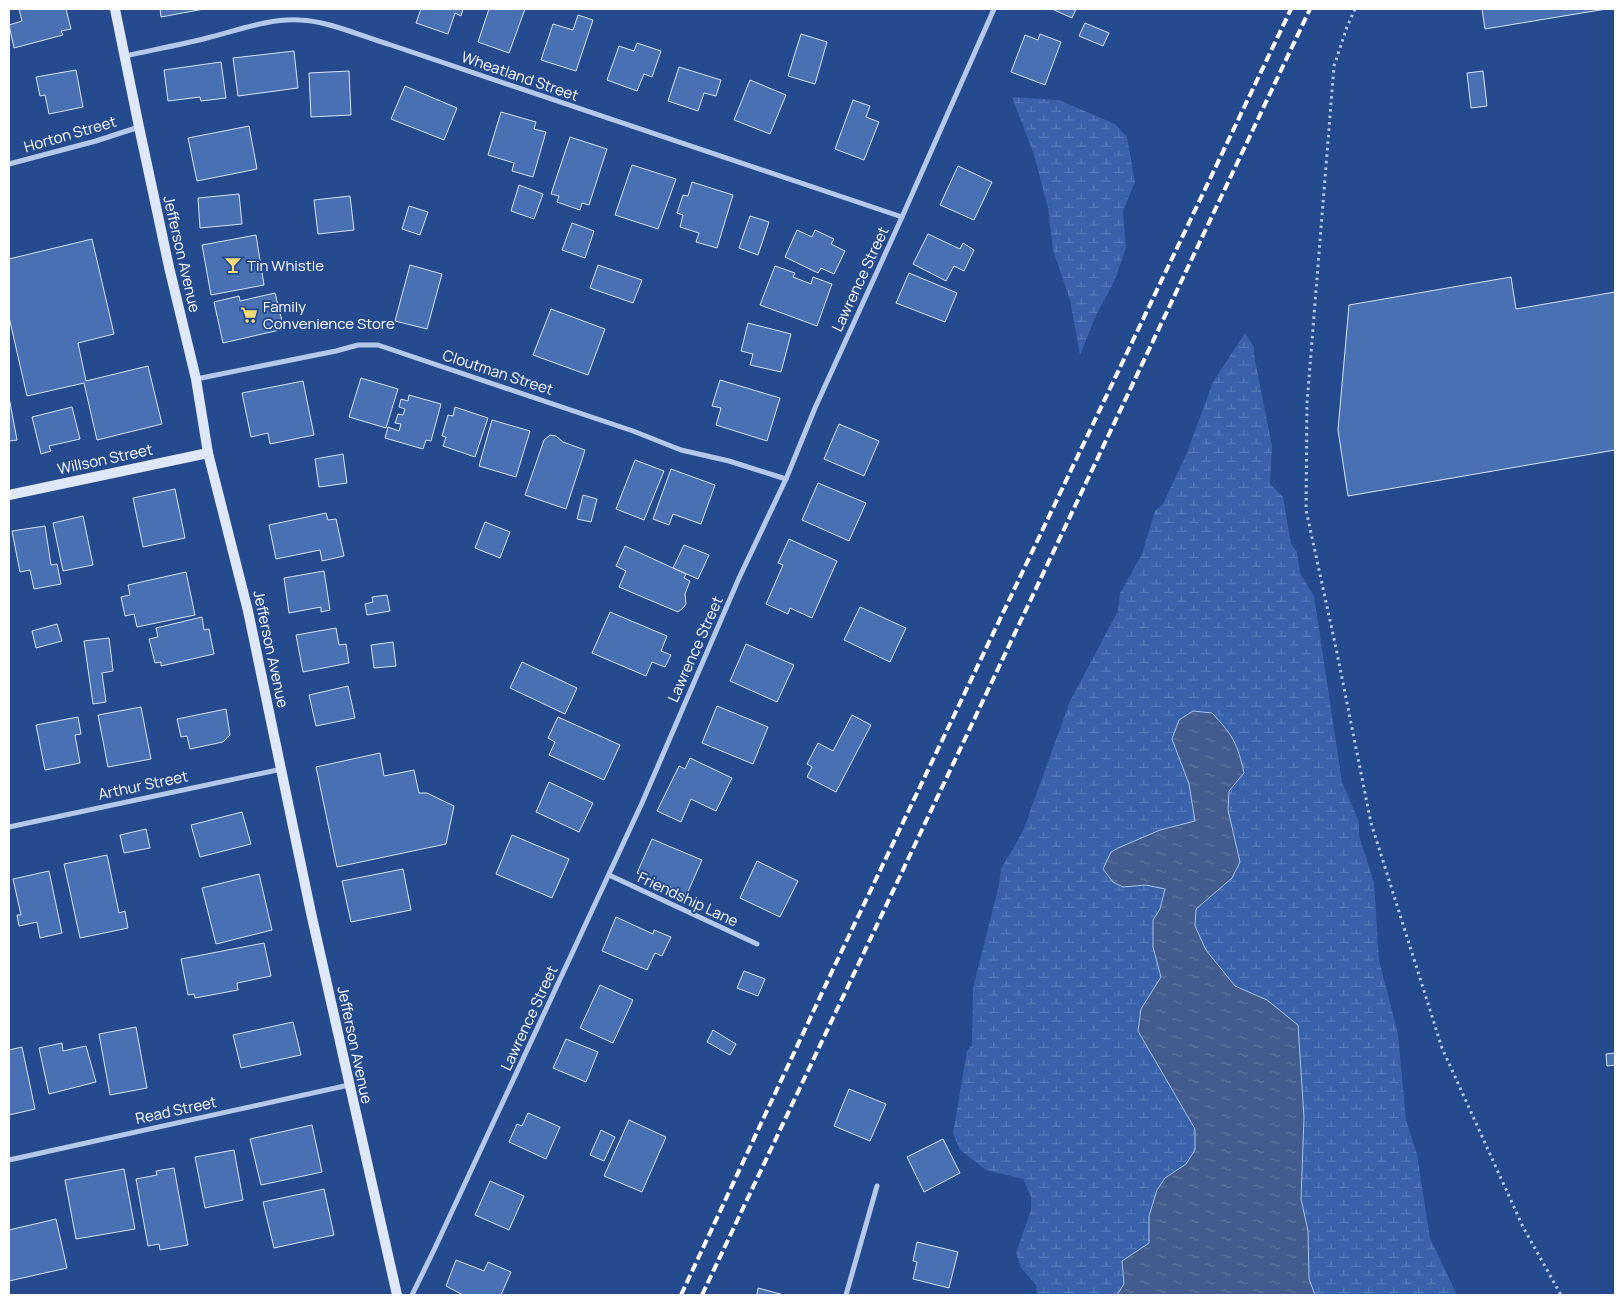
<svg xmlns="http://www.w3.org/2000/svg" width="1624" height="1304" viewBox="0 0 1624 1304" font-family="Manrope,sans-serif">
<style>
.wetland{fill:url(#wetland-marsh)}
.water{fill:url(#water-ripples);stroke:#a8c2ec}
.building{fill:#4970b2;stroke:#d9e4f8}
.lines{fill:none;stroke-linecap:round;stroke-linejoin:round}
.path{stroke:#b4c8eb;stroke-width:3;stroke-dasharray:2.5 4;stroke-linecap:butt}
.street{stroke:#b4c8eb;stroke-width:5}
.secondary{stroke:#dfe8f9;stroke-width:10}
.rail{stroke:#fff;stroke-width:4;stroke-dasharray:9 4;stroke-linecap:butt}
.labels{text-anchor:middle;dominant-baseline:central;stroke-width:4;stroke-linejoin:round;paint-order:stroke}
.street-label{font-size:15px;fill:#fff;stroke:#254a8d}
.poi-label{font-size:15px;fill:#fff;stroke:#254a8d;text-anchor:start}
</style>
<defs>
<pattern id="wetland-marsh" width="20" height="14" patternUnits="userSpaceOnUse" patternTransform="scale(1.25)"><rect width="20" height="14" fill="#3962aa"/><path d="M1 5h8M5 5V1M11 12h8M15 12V8" fill="none" stroke="#577ab7"/></pattern>
<pattern id="water-ripples" width="26" height="14" patternUnits="userSpaceOnUse" patternTransform="scale(1.25)"><rect width="26" height="14" fill="#425c8d"/><path d="M2 4q2-2 4 0t4 0M15 11q2-2 4 0t4 0" fill="none" stroke="#5e749e"/></pattern>
</defs>
<rect width="100%" height="100%" fill="#254a8d"/>
<g class="wetland">
<polygon points="1012,97 1059,100 1115,124 1127,137 1135,182 1123,211 1126,248 1114,282 1097,313 1080,355 1070,300 1053,250 1048,208 1034,155"/>
<polygon points="1245,333 1254,347 1254,355 1272,446 1270,484 1283,497 1291,544 1297,552 1300,573 1314,596 1342,782 1359,822 1359,835 1374,883 1379,960 1398,1034 1406,1120 1417,1154 1430,1238 1457,1295 1315,1295 1309,1280 1308,1231 1301,1199 1304,1117 1267,1000 1235,986 1206,950 1195,926 1195,909 1232,878 1239,862 1228,810 1229,791 1172,739 1189,784 1195,822 1160,830 1123,887 1146,885 1165,889 1160,909 1153,920 1153,947 1161,977 1141,1009 1138,1031 1195,1129 1195,1150 1186,1164 1165,1178 1149,1216 1149,1243 1122,1261 1124,1284 1117,1295 1037,1295 1036,1285 1021,1268 1016,1253 1031,1210 1031,1197 1023,1179 986,1170 960,1150 953,1133 967,1051 972,1045 973,988 999,885 1001,869 1023,831 1070,701 1118,611 1120,593 1142,554 1155,511 1163,504 1186,455 1213,382"/>
</g>
<path class="water" d="M1193,711l19,2c20,21 26,31 32,60l-15,18 -1,19 12,52 -8,16 -36,31 -1,17 11,24 29,36 32,14 31,25 6,92 -3,82 7,32 1,48 6,16h-198l7,-11 -2,-23 27,-18v-27l8,-26 8,-12 21,-14 9,-14v-21l-57,-98 3,-22 20,-32 -8,-30v-27l7,-11 5,-20 -19,-4 -23,2 -10,-5 -10,-13 8,-17 7,-4 42,-18 35,-9 -6,-37 -17,-45 7,-19z"/>
<g class="building">
<polygon points="19,9 66,9 71,29 61,31 63,35 14,48 9,25 22,21"/>
<polygon points="160,9 204,9 161,17"/>
<polygon points="421,9 463,9 461,16 455,13 448,34 416,23"/>
<polygon points="489,9 525,9 509,53 478,42"/>
<polygon points="1052,9 1076,9 1072,18"/>
<polygon points="1482,9 1606,9 1485,29"/>
<polygon points="578,15 593,20 576,71 541,60 553,24 573,30"/>
<polygon points="1085,23 1109,33 1103,46 1079,36"/>
<polygon points="801,34 827,42 815,84 788,76"/>
<polygon points="1040,34 1061,42 1045,85 1011,72 1025,35 1038,40"/>
<polygon points="637,43 661,51 652,77 644,74 637,91 607,80 619,46 634,51"/>
<polygon points="294,51 298,88 238,96 233,58"/>
<polygon points="221,62 226,98 201,101 200,97 168,101 164,70"/>
<polygon points="679,67 721,80 716,96 704,93 698,111 668,101"/>
<polygon points="76,70 83,107 49,114 45,95 40,96 36,77"/>
<polygon points="349,71 351,115 311,117 309,73"/>
<polygon points="1483,71 1487,106 1471,108 1467,73"/>
<polygon points="750,80 786,95 770,134 734,120"/>
<polygon points="405,86 457,108 444,140 391,119"/>
<polygon points="853,100 870,106 866,117 879,122 864,160 835,149"/>
<polygon points="501,112 536,122 534,129 546,132 533,177 512,171 514,163 488,155"/>
<polygon points="249,126 257,169 197,181 188,138"/>
<polygon points="570,137 607,149 589,205 582,203 580,210 557,202 559,196 551,194"/>
<polygon points="632,165 676,179 658,229 615,215"/>
<polygon points="958,166 992,182 974,220 940,205"/>
<polygon points="692,182 733,195 717,248 696,242 699,233 680,227 683,215 677,213 683,195 688,196"/>
<polygon points="519,185 543,194 534,219 511,211"/>
<polygon points="239,194 242,224 200,228 198,198"/>
<polygon points="350,196 354,230 318,234 314,200"/>
<polygon points="409,206 428,212 420,235 402,229"/>
<polygon points="750,216 769,222 758,255 739,248"/>
<polygon points="572,223 594,231 585,258 562,250"/>
<polygon points="797,230 812,237 815,230 834,239 831,244 845,251 834,274 821,268 818,273 785,257"/>
<polygon points="928,234 960,249 963,243 974,250 964,271 954,266 946,281 913,264"/>
<polygon points="256,235 264,285 211,295 202,245"/>
<polygon points="92,239 114,334 78,343 86,381 148,366 162,424 97,440 84,383 27,396 9,317 9,259"/>
<polygon points="410,265 442,274 427,329 395,321"/>
<polygon points="598,265 642,280 633,303 590,288"/>
<polygon points="775,266 795,273 793,277 811,284 813,277 832,284 817,326 760,305"/>
<polygon points="909,273 957,293 945,322 896,303"/>
<polygon points="1511,277 1516,309 1615,292 1615,450 1348,496 1338,430 1349,305"/>
<polygon points="275,293 284,329 223,343 214,302 239,296 240,301"/>
<polygon points="551,309 605,329 588,375 533,355"/>
<polygon points="748,323 791,334 781,372 750,365 753,354 741,351"/>
<polygon points="361,378 398,389 386,428 349,417"/>
<polygon points="720,380 780,398 767,441 716,425 721,408 712,406"/>
<polygon points="303,381 314,435 270,444 268,433 251,437 242,393"/>
<polygon points="409,395 441,404 431,441 426,440 423,449 385,438 388,427 399,431 401,424 395,423 398,414 403,415 405,409 399,407 401,399 408,401"/>
<polygon points="9,397 17,440 9,441"/>
<polygon points="72,407 80,439 49,446 51,451 41,454 32,417"/>
<polygon points="455,407 488,418 475,457 443,446 446,437 442,436 448,415 453,416"/>
<polygon points="492,420 530,431 516,477 479,466"/>
<polygon points="839,424 879,441 864,476 824,459"/>
<polygon points="550,435 556,436 563,442 585,450 566,509 525,495 544,440"/>
<polygon points="343,454 347,483 319,487 315,459"/>
<polygon points="635,460 664,471 644,520 616,509"/>
<polygon points="671,469 715,485 701,524 673,514 669,525 653,519"/>
<polygon points="818,483 866,503 849,541 802,520"/>
<polygon points="175,489 185,538 143,547 133,498"/>
<polygon points="583,495 597,499 591,522 577,519"/>
<polygon points="326,513 328,520 336,519 344,556 322,561 320,550 276,559 269,525"/>
<polygon points="83,516 93,565 63,571 53,523"/>
<polygon points="485,522 510,532 500,558 475,548"/>
<polygon points="45,526 51,565 57,564 61,584 34,589 30,570 20,572 12,531"/>
<polygon points="789,539 837,561 812,618 790,608 788,614 766,604 783,565 778,563"/>
<polygon points="684,545 709,555 698,579 673,568"/>
<polygon points="625,546 686,574 684,578 690,581 685,594 686,604 683,608 678,612 619,587 626,571 616,566"/>
<polygon points="324,571 330,610 321,612 321,607 289,613 284,578"/>
<polygon points="186,572 195,615 137,627 134,614 125,616 121,597 130,595 128,585"/>
<polygon points="387,595 390,611 367,615 365,604 373,602 372,597"/>
<polygon points="860,607 906,628 890,662 844,640"/>
<polygon points="610,612 667,636 661,651 671,655 665,667 652,662 646,676 592,653"/>
<polygon points="202,617 204,630 209,629 214,654 161,666 161,662 155,663 149,639 158,637 156,628"/>
<polygon points="57,624 62,641 36,648 32,631"/>
<polygon points="336,628 339,645 346,644 349,663 303,672 296,635"/>
<polygon points="109,638 113,671 102,673 106,702 93,704 84,641"/>
<polygon points="393,642 396,666 374,668 371,645"/>
<polygon points="746,644 794,665 777,702 730,681"/>
<polygon points="522,662 577,688 565,714 510,688"/>
<polygon points="348,686 355,718 316,726 309,695"/>
<polygon points="717,706 768,727 753,764 702,743"/>
<polygon points="141,707 151,759 108,767 98,715"/>
<polygon points="226,709 230,735 223,742 190,749 187,736 181,737 177,719"/>
<polygon points="852,715 871,725 836,792 807,777 812,767 807,764 818,743 833,751"/>
<polygon points="78,717 81,734 75,735 80,763 45,770 36,725"/>
<polygon points="558,717 620,745 604,780 549,755 555,742 548,738"/>
<polygon points="380,753 384,776 414,770 419,793 427,793 454,806 446,844 337,867 316,767"/>
<polygon points="690,758 732,778 716,811 691,799 681,822 657,811 679,766 685,769"/>
<polygon points="549,782 593,803 579,832 536,812"/>
<polygon points="242,812 251,844 200,857 191,825"/>
<polygon points="146,829 150,848 124,853 120,835"/>
<polygon points="512,835 569,859 552,898 496,874"/>
<polygon points="652,839 702,860 687,894 637,873"/>
<polygon points="107,855 119,913 125,911 128,928 80,938 64,864"/>
<polygon points="757,861 798,881 780,917 740,898"/>
<polygon points="403,869 411,910 351,922 342,881"/>
<polygon points="49,871 62,933 40,938 37,922 19,926 17,915 21,915 13,879"/>
<polygon points="259,874 272,930 216,944 202,888"/>
<polygon points="616,917 653,934 654,930 671,937 662,956 655,953 647,970 602,951"/>
<polygon points="264,943 271,976 237,983 238,990 195,998 194,994 188,995 181,959"/>
<polygon points="744,971 765,979 758,996 737,988"/>
<polygon points="600,985 633,1000 613,1043 580,1028"/>
<polygon points="293,1022 301,1055 241,1068 233,1035"/>
<polygon points="136,1027 147,1088 110,1095 99,1034"/>
<polygon points="713,1030 736,1044 730,1055 707,1042"/>
<polygon points="566,1039 598,1052 586,1082 553,1068"/>
<polygon points="62,1043 63,1051 86,1046 96,1082 49,1094 39,1048"/>
<polygon points="22,1047 35,1109 9,1115 9,1050"/>
<polygon points="1615,1053 1615,1065 1607,1066 1606,1054"/>
<polygon points="849,1089 886,1104 870,1141 834,1126"/>
<polygon points="528,1113 560,1127 546,1159 509,1142 517,1124 522,1126"/>
<polygon points="629,1120 666,1137 642,1192 604,1176"/>
<polygon points="312,1125 322,1172 261,1185 250,1139"/>
<polygon points="601,1130 615,1137 604,1161 590,1155"/>
<polygon points="943,1139 960,1173 924,1192 907,1157"/>
<polygon points="234,1150 243,1200 205,1208 195,1157"/>
<polygon points="174,1168 188,1245 160,1250 159,1244 148,1246 136,1179 157,1175 156,1171"/>
<polygon points="124,1169 135,1229 76,1239 65,1180"/>
<polygon points="490,1181 524,1196 509,1230 475,1215"/>
<polygon points="324,1189 334,1235 274,1248 263,1202"/>
<polygon points="56,1219 67,1268 9,1281 9,1230"/>
<polygon points="917,1242 958,1252 949,1288 913,1279 917,1262 913,1261"/>
<polygon points="456,1260 484,1271 488,1262 511,1272 501,1295 463,1295 446,1286"/>
<polygon points="758,1288 784,1295 757,1295"/>
</g>
<g class="lines">
<polyline class="path" points="1355,9 1347,27 1334,66 1307,403 1306,510 1336,648 1371,823 1442,1048 1523,1227 1561,1295"/>
<g class="street">
<path d="M125,56c27,-6 55,-11 82,-18 29,-7 62,-20 93,-18 28,1 61,16 88,24l514,173"/>
<polyline points="9,164 96,141 139,127"/>
<polyline points="196,379 336,351 358,345 378,345 633,431 681,450 729,461 786,479"/>
<polyline points="9,827 282,769"/>
<polyline points="609,875 757,944"/>
<polyline points="9,1160 349,1085"/>
<polyline points="412,1295 434,1250 642,803 739,578 786,479 815,408 902,217 994,9"/>
<polyline points="846,1295 877,1186"/>
</g>
<g class="secondary">
<polyline points="115,9 139,127 169,267 196,379 208,453 248,611 311,913 397,1295"/>
<polyline points="9,495 208,453"/>
</g>
<g class="rail">
<polyline points="681,1295 835,965 1291,9"/>
<polyline points="702,1295 1310,9"/>
</g>
</g>
<defs>
<g id="bar-bare" transform="scale(1.35)"><path d="M-6-5H6L.8 .8V4.5H3.5V6h-7V4.5H-.8V.8Z" fill="#f5db78" stroke="#254a8d" stroke-width="2.5" paint-order="stroke"/></g>
<g id="supermarket-bare" transform="scale(1.35)"><path d="M-6-5.5h2.5l.6 2H6L4.5 2H-2.5L-4.4-4H-6ZM-1.5 3.2a1.3 1.3 0 1 0 .1 0ZM3 3.2a1.3 1.3 0 1 0 .1 0Z" fill="#f5db78" stroke="#254a8d" stroke-width="2.5" paint-order="stroke"/></g>
</defs>
<g fill-rule="evenodd">
<use href="#bar-bare" x="233" y="265"/>
<use href="#supermarket-bare" x="249" y="315"/>
</g>
<g class="labels">
<g class="street-label">
<text transform="translate(520 76) rotate(19)">Wheatland Street</text>
<text transform="translate(70 134) rotate(-16)">Horton Street</text>
<text transform="translate(182 254) rotate(77)">Jefferson Avenue</text>
<text transform="translate(860 279) rotate(-65)">Lawrence Street</text>
<text transform="translate(498 372) rotate(18)">Cloutman Street</text>
<text transform="translate(105 459) rotate(-12)">Willson Street</text>
<text transform="translate(271 649) rotate(78)">Jefferson Avenue</text>
<text transform="translate(695 649) rotate(-66)">Lawrence Street</text>
<text transform="translate(143 785) rotate(-12)">Arthur Street</text>
<text transform="translate(688 899) rotate(25)">Friendship Lane</text>
<text transform="translate(529 1018) rotate(-65)">Lawrence Street</text>
<text transform="translate(355 1045) rotate(78)">Jefferson Avenue</text>
<text transform="translate(176 1110) rotate(-12)">Read Street</text>
</g>
<g class="poi-label">
<text x="247" y="265">Tin Whistle</text>
<text x="263" y="306">Family<tspan x="263" dy="17">Convenience Store</tspan></text>
</g>
</g>
<rect width="1624" height="1304" fill="none" stroke="#ffffff" stroke-width="20"/>
</svg>
